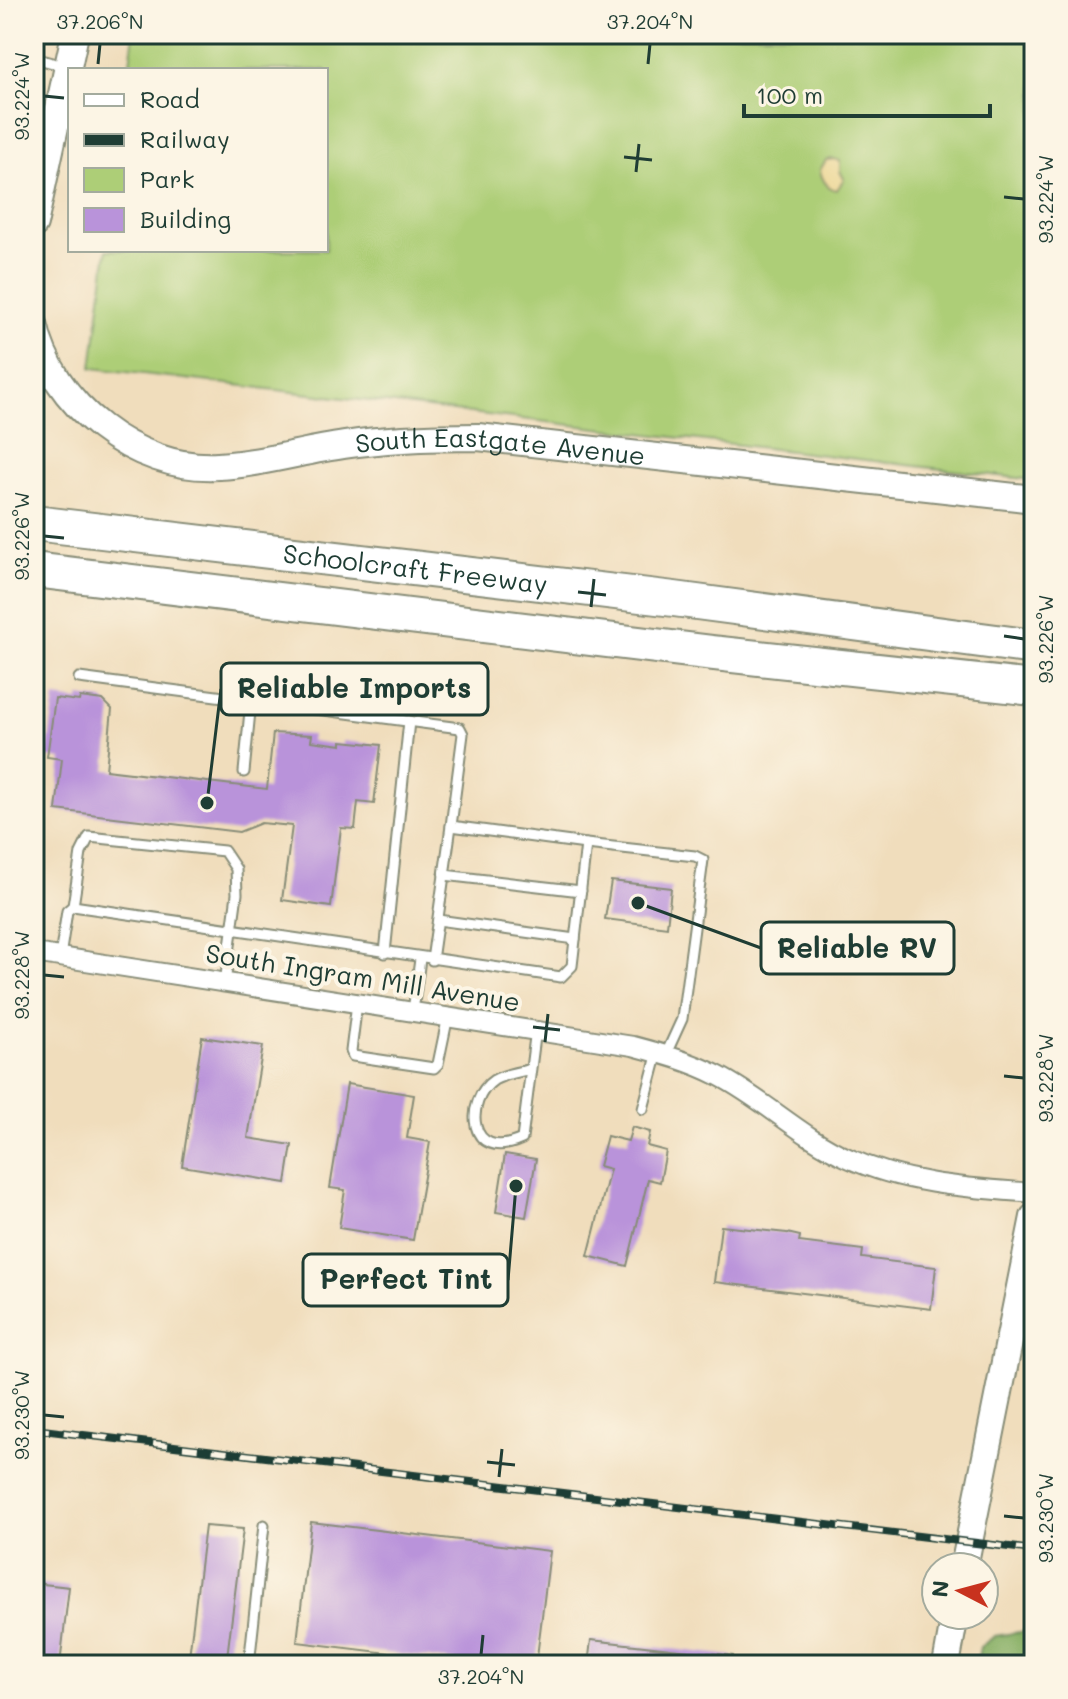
<svg xmlns="http://www.w3.org/2000/svg" width="1068" height="1699" viewBox="0 0 1068 1699" font-family="Mali,sans-serif">
<style>
.green{fill:#adce77;stroke:#668656;stroke-width:2}
.forest{fill:#8ab168;stroke:#54774e;stroke-width:2}
.sand{fill:#eeda9e;stroke:#868c69;stroke-width:2}
.building{fill:#b993da}
.lines{fill:none;stroke-linecap:round;stroke-linejoin:round}
.lane-casing{stroke:#888d78;stroke-width:13}
.street-casing{stroke:#888d78;stroke-width:22}
.secondary-casing{stroke:#888d78;stroke-width:30}
.highway-casing{stroke:#888d78;stroke-width:38}
.lane{stroke:#fff;stroke-width:9}
.street{stroke:#fff;stroke-width:18}
.secondary{stroke:#fff;stroke-width:26}
.highway{stroke:#fff;stroke-width:34}
.rail-casing{stroke:#1f3d34;stroke-width:8}
.rail{stroke:#fcf5e5;stroke-width:5;stroke-dasharray:15;stroke-linecap:butt}
.ticks{fill:none;stroke:#1f3d34;stroke-width:3}
.labels{text-anchor:middle;dominant-baseline:central;stroke-width:8;stroke-linejoin:round;paint-order:stroke}
.street-label{font-size:26px;fill:#1f3d34;stroke:#fcf5e5}
.leader{fill:none;stroke:#1f3d34;stroke-width:3}
.callout-dot{fill:#1f3d34;stroke:#fcf5e5;stroke-width:3}
.callout{fill:#fcf5e5;stroke:#1f3d34;stroke-width:3}
.callout-label{font-size:28px;text-anchor:middle;font-weight:bold;fill:#1f3d34}
.neatline{fill:none;stroke:#1f3d34;stroke-width:3}
.ticks-label{font-size:20px;text-anchor:middle;fill:#1f3d34}
</style>
<rect width="100%" height="100%" fill="#fcf5e5"/>
<filter id="ink" filterUnits="userSpaceOnUse"><feTurbulence type="fractalNoise" baseFrequency=".0125" numOctaves="2"/><feDisplacementMap in="SourceGraphic" scale="16" xChannelSelector="R" yChannelSelector="G"/><feConvolveMatrix kernelMatrix="1 2 1 2 8 2 1 2 1" color-interpolation-filters="sRGB"/></filter>
<filter id="wash" filterUnits="userSpaceOnUse"><feTurbulence type="fractalNoise" baseFrequency=".006" numOctaves="4" result="noise"/><feDisplacementMap in="SourceGraphic" scale="32" xChannelSelector="R" yChannelSelector="G"/><feGaussianBlur stdDeviation="1.8" result="paint"/><feColorMatrix in="noise" values="0 0 0 0 0 0 0 0 0 0 0 0 0 0 0 0 0 1.4 0 .05"/><feComposite in="paint" operator="in"/></filter>
<g filter="url(#wash)">
<rect width="100%" height="100%" fill="#f0ddbc"/>
<polygon class="green" points="134,34 1034,34 1034,480 92,368 107,250 326,250 326,70 129,70"/>
<polygon class="forest" points="1034,1630 1034,1665 977,1665 980,1647 995,1636"/>
<path class="sand" d="M834,159l6,2v10l4,8 -7,11c-11,-2 -15,-10 -17,-20l6,-10z"/>
<g id="blocks">
<g class="building">
<polygon points="80,697 103,700 112,709 106,770 267,789 273,733 312,735 311,741 342,745 342,741 381,745 374,804 358,802 355,829 341,828 331,907 282,900 292,826 261,823 239,832 56,810 62,759 47,757 55,698 79,701"/>
<polygon points="611,881 671,888 667,927 605,919"/>
<polygon points="202,1037 263,1046 248,1138 292,1145 286,1183 182,1166"/>
<polygon points="347,1084 414,1095 407,1138 430,1142 413,1240 339,1228 345,1190 330,1188"/>
<polygon points="632,1127 650,1132 647,1146 666,1151 660,1182 648,1179 627,1266 588,1256 610,1169 599,1166 607,1136 628,1141"/>
<polygon points="505,1154 536,1159 526,1217 496,1212"/>
<polygon points="721,1226 787,1233 800,1236 799,1242 863,1250 862,1258 936,1267 931,1309 714,1282"/>
<polygon points="311,1522 550,1551 536,1665 487,1665 297,1642"/>
<polygon points="205,1526 243,1529 226,1665 188,1665"/>
<polygon points="34,1583 69,1587 60,1665 34,1665"/>
<polygon points="591,1640 733,1656 732,1665 588,1665"/>
</g>
</g>
</g>
<g filter="url(#ink)">
<use href="#blocks" fill-opacity="0" stroke="#888d78" stroke-width="2"/>
<g class="lines">
<g class="lane-casing">
<g id="lane">
<polyline points="34,58 64,66"/>
<polyline points="244,772 251,701"/>
<polyline points="586,844 695,856 703,860 682,1019 666,1054"/>
<polyline points="444,875 581,891"/>
<polyline points="73,906 81,853 89,837 224,851 236,869 237,894 225,983"/>
<polyline points="438,920 575,939"/>
<polyline points="385,953 409,721"/>
<polyline points="60,957 67,911 73,906 561,977 572,966 586,844 451,826 463,734 460,728 79,678"/>
<polyline points="432,960 451,826"/>
<polyline points="357,1003 351,1051 353,1056 434,1068 438,1064 448,1016"/>
<polyline points="413,1011 420,959"/>
<path d="M531,1069c-11,3 -27,5 -37,11 -30,20 -27,84 28,59l14,-110"/>
<polyline points="643,1109 658,1052"/>
<polyline points="249,1665 264,1525"/>
</g>
</g>
<g class="street-casing">
<path id="street" d="M34,953l599,93c30,8 59,16 86,30 46,24 82,61 129,82 59,27 123,30 186,35"/>
</g>
<g class="secondary-casing">
<g id="secondary">
<polyline points="34,224 75,34"/>
<path id="s1" d="M34,324c17,80 101,147 184,142 42,-2 84,-15 126,-21 45,-7 89,-8 134,-8l556,62"/>
<polyline points="964,1567 1034,1217"/>
<polyline points="946,1665 955,1615"/>
</g>
</g>
<g class="highway-casing">
<g id="highway">
<path id="s2" d="M34,523l640,76 360,48"/>
<polyline points="34,570 713,653 1034,688"/>
</g>
</g>
<use href="#lane" class="lane"/>
<use href="#street" class="street"/>
<use href="#secondary" class="secondary"/>
<use href="#highway" class="highway"/>
<g class="rail-casing">
<polyline id="rail" points="34,1429 1034,1550"/>
</g>
<use href="#rail" class="rail"/>
</g>
</g>
<path class="ticks" d="M98,64l2,-20M648,64l2,-20M44,96l20,2M624,157l28,3M636,172l3,-28M1004,197l20,2M44,536l20,2M578,592l28,3M591,607l3,-28M1004,636l20,3M44,975l20,2M533,1027l27,3M545,1042l3,-28M1004,1076l20,2M44,1415l20,2M487,1462l28,3M499,1477l3,-28M1004,1516l20,2M481,1655l2,-20"/>
<g class="labels">
<g class="street-label">
<text stroke="none"><textPath href="#s1" startOffset="536">South Eastgate Avenue</textPath></text>
<text stroke="none"><textPath href="#s2" startOffset="384">Schoolcraft Freeway</textPath></text>
<text transform="translate(363 977) rotate(9)">South Ingram Mill Avenue</text>
</g>
</g>
<path class="leader" d="M207 803L221 689M638 903L761 948M516 1186L508 1280"/>
<g class="callout-dot">
<circle cx="207" cy="803" r="8"/>
<circle cx="638" cy="903" r="8"/>
<circle cx="516" cy="1186" r="8"/>
</g>
<g class="callout">
<rect x="221" y="663" width="267" height="52" rx="8"/>
<rect x="761" y="922" width="193" height="52" rx="8"/>
<rect x="303" y="1254" width="205" height="52" rx="8"/>
</g>
<g class="callout-label">
<text x="354" y="698">Reliable Imports</text>
<text x="857" y="958">Reliable RV</text>
<text x="406" y="1289">Perfect Tint</text>
</g>
<rect width="1068" height="1699" fill="none" stroke="#fcf5e5" stroke-width="88"/>
<rect x="68" y="68" width="260" height="184" fill="#fcf5e5" stroke="#a4ab9e" stroke-width="2"/>
<rect x="84" y="94" width="40" height="12" fill="#ffffff" stroke="#a4ab9e" stroke-width="2"/>
<text x="140" y="108" font-size="24" fill="#1f3d34">Road</text>
<rect x="84" y="134" width="40" height="12" fill="#1f3d34" stroke="#a4ab9e" stroke-width="2"/>
<text x="140" y="148" font-size="24" fill="#1f3d34">Railway</text>
<rect x="84" y="168" width="40" height="24" fill="#adce77" stroke="#a4ab9e" stroke-width="2"/>
<text x="140" y="188" font-size="24" fill="#1f3d34">Park</text>
<rect x="84" y="208" width="40" height="24" fill="#b993da" stroke="#a4ab9e" stroke-width="2"/>
<text x="140" y="228" font-size="24" fill="#1f3d34">Building</text>
<g transform="translate(960 1591) rotate(276)"><circle r="38" fill="#fcf5e5" stroke="#a4ab9e" stroke-width="2"/>
<path d="M0-6L14 30L0 20L-14 30Z" fill="#c8321e"/>
<text y="-12" font-size="22" font-weight="bold" text-anchor="middle" fill="#1f3d34">N</text>
</g>
<path d="M744 104v12h246v-12" fill="none" stroke="#1f3d34" stroke-width="4"/>
<text x="756" y="104" font-size="24" fill="#1f3d34" stroke="#fcf5e5" stroke-width="6" paint-order="stroke">100 m</text>
<rect x="44" y="44" width="980" height="1611" class="neatline"/>
<g class="ticks-label">
<text x="100" y="29">37.206°N</text>
<text x="650" y="29">37.204°N</text>
<text transform="translate(22 96) rotate(-90)" y="7">93.224°W</text>
<text transform="translate(1046 199) rotate(-90)" y="7">93.224°W</text>
<text transform="translate(22 536) rotate(-90)" y="7">93.226°W</text>
<text transform="translate(1046 639) rotate(-90)" y="7">93.226°W</text>
<text transform="translate(22 975) rotate(-90)" y="7">93.228°W</text>
<text transform="translate(1046 1078) rotate(-90)" y="7">93.228°W</text>
<text transform="translate(22 1415) rotate(-90)" y="7">93.230°W</text>
<text transform="translate(1046 1518) rotate(-90)" y="7">93.230°W</text>
<text x="481" y="1684">37.204°N</text>
</g>
</svg>
